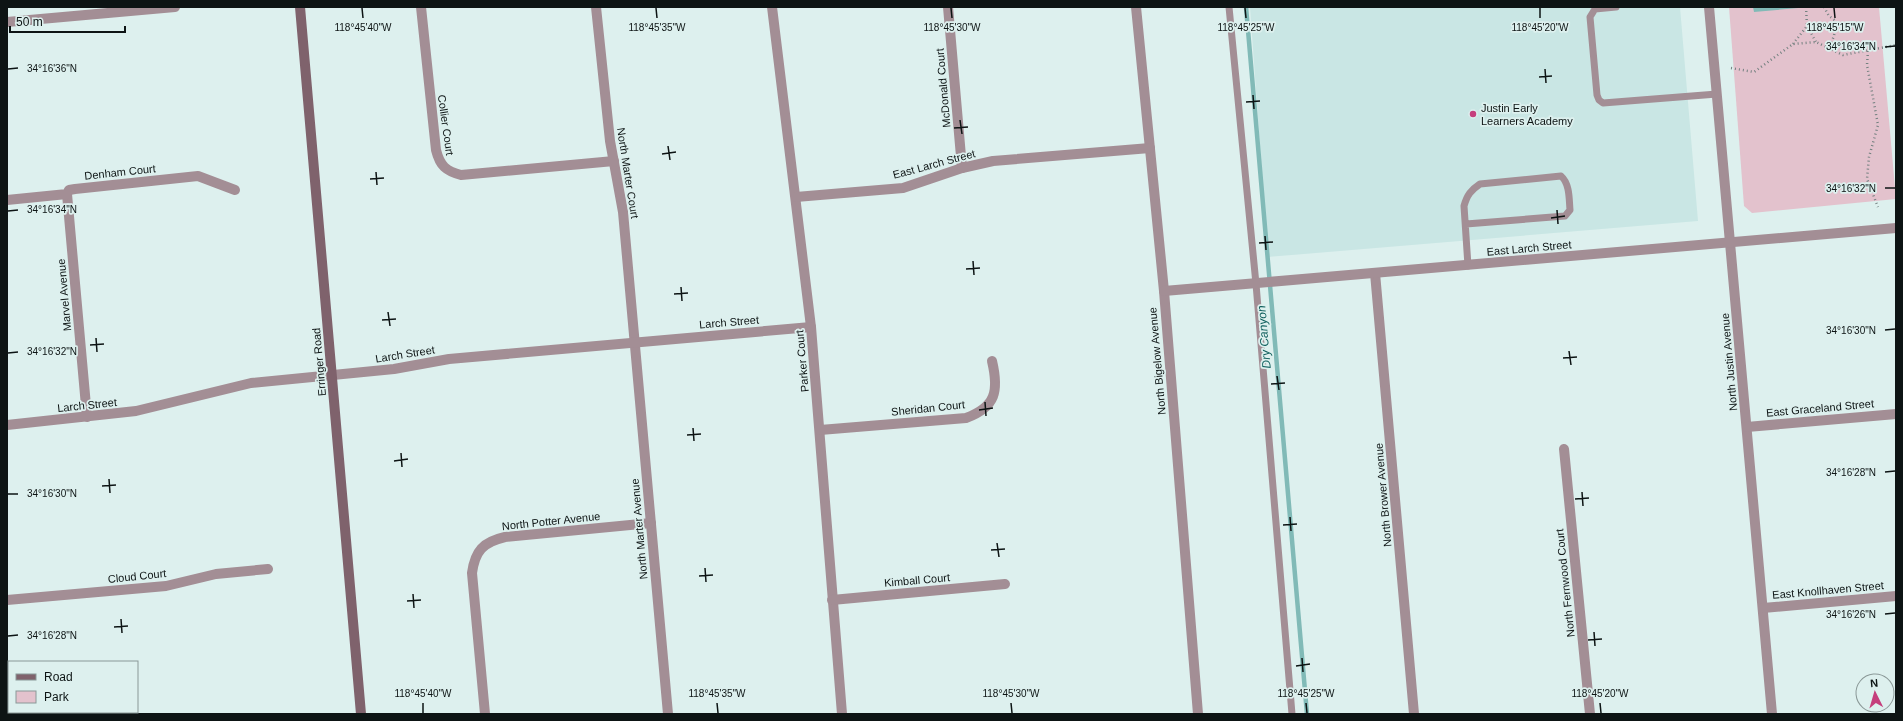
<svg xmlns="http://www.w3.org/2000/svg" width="1903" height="721" viewBox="0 0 1903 721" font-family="Arial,sans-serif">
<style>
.built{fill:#c9e6e4}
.green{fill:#e3c2cd}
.water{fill:#81bab7}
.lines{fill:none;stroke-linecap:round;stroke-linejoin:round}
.stream{stroke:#81bab7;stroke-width:4.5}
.path{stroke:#748180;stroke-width:2.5;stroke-dasharray:1 3;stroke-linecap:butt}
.service{stroke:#a38e95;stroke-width:7}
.minor{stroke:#a38e95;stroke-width:10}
.secondary{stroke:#7f626c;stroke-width:10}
.ticks{fill:none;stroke:#0d1414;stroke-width:1.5}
.poi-dot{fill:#c53e7c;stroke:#ddf0ee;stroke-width:1.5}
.labels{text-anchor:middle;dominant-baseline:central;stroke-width:3.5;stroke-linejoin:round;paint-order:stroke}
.street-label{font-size:11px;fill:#0d1414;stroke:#ddf0ee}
.poi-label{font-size:11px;fill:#0d1414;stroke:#ddf0ee;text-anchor:start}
.water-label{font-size:12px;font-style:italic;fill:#0f5f5d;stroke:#ddf0ee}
.ticks-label{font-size:10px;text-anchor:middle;fill:#0d1414;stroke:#ddf0ee;stroke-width:3.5;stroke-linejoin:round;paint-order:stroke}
</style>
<rect width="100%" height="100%" fill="#ddf0ee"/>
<polygon class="built" points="1250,7 1680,7 1698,221 1268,257"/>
<polygon class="green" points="1729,7 1879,7 1896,199 1752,213 1744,206"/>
<polygon class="water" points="1753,7 1798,7 1798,8 1754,12"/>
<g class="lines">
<polyline class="stream" points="1246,7 1307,714"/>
<g class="path">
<polyline points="1806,7 1807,26 1816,42"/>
<polyline points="1824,7 1829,16 1836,21 1834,36 1829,48"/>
<polyline points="1793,44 1807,26"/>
<polyline points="1868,51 1867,65 1878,125 1869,157 1867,179 1878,207"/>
<polyline points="1731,68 1754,72 1793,44 1816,42 1843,55 1896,45"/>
</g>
<g class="service">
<polyline points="1229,7 1256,284 1292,714"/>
<polyline points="1616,7 1595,9 1590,17 1597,95 1599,100 1603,103 1717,94"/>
<path d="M1466,224l99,-8 5,-6c-1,-11 0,-26 -9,-34l-81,8c-9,6 -13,11 -16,22l4,60"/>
</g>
<g class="minor">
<path d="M421,7l15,143c4,16 10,21 25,25l153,-14"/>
<polyline points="596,7 610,141 623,212 668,714"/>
<polyline points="772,7 811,327 842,714"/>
<polyline points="948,7 962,168"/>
<polyline points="1136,7 1164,291 1198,714"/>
<polyline points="1709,7 1772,714"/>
<polyline points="7,22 175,7"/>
<polyline points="67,194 87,417"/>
<polyline points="796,197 903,188 962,168 993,161 1150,148"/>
<polyline points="7,200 67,194 69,190 75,189 198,176 235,190"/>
<polyline points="1375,273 1414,714"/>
<polyline points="1164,291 1896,228"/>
<polyline points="7,425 136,411 251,383 394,369 449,359 811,327"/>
<polyline points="1747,427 1896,414"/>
<path d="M820,430l146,-12c30,-11 33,-27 26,-57"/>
<polyline points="1564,449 1590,714"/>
<polyline points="7,600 166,586 216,574 268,569"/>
<polyline points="832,600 1005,584"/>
<polyline points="1763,608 1896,596"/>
<path d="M485,714l-13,-141c3,-22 11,-31 33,-36l146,-14"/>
</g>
<polyline class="secondary" points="300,7 361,714"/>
</g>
<path class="ticks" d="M362,8l1,10M656,8l1,10M951,8l1,10M1245,8l1,10M1540,8v10M1834,8l1,10M1885,47l10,-1M8,69l10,-1M1545,69l1,14M1539,77l13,-1M1253,95l1,14M1246,102l14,-1M960,120l2,14M954,128l14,-1M668,146l2,14M662,154l14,-2M376,172l1,13M370,179l14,-1M1885,188h10M1557,210l1,14M8,211l10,-1M1551,218l14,-2M1265,236l1,14M1259,243l14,-1M973,261l1,14M966,269l14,-1M681,287l1,14M674,294l14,-1M388,312l2,14M382,320l14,-1M1885,330l10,-1M96,338l1,14M90,345l14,-1M1569,351l2,14M8,353l10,-1M1563,358l14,-1M1277,376l2,14M1271,384l14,-1M985,402l1,14M979,410l14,-2M693,428l1,13M687,435l14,-1M401,453l1,14M394,461l14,-2M1885,472l10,-1M109,479l1,14M102,486l14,-1M1582,492l1,14M8,494h10M1575,499l14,-1M1290,517l1,14M1283,525l14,-1M997,543l2,14M991,550l14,-1M705,568l1,14M699,576l14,-1M413,594l1,14M407,601l14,-1M1885,614l10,-1M121,619l1,14M114,627l14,-1M1594,632l1,14M8,636l10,-1M1588,640l14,-1M1302,658l1,14M1296,666l14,-2M423,703v10M717,703l1,10M1011,703l1,10M1306,703l1,10M1600,703l1,10"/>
<circle class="poi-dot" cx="1473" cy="114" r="4"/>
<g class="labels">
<g class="street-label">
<text transform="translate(943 88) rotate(-95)">McDonald Court</text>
<text transform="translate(446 125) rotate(82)">Collier Court</text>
<text transform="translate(934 164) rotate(-15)">East Larch Street</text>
<text transform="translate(120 172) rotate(-6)">Denham Court</text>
<text transform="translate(628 173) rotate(81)">North Marter Court</text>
<text transform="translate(1529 248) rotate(-5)">East Larch Street</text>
<text transform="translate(64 295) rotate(-95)">Marvel Avenue</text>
<text transform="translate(729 322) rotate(-5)">Larch Street</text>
<text transform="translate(405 354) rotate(-9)">Larch Street</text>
<text transform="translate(802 361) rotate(-95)">Parker Court</text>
<text transform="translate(1157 361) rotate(-95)">North Bigelow Avenue</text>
<text transform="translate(319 362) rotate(-95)">Erringer Road</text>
<text transform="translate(1729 362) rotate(-95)">North Justin Avenue</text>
<text transform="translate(87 405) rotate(-6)">Larch Street</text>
<text transform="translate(928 408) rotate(-6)">Sheridan Court</text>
<text transform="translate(1820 408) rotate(-5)">East Graceland Street</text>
<text transform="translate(1383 495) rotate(-95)">North Brower Avenue</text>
<text transform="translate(551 521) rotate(-6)">North Potter Avenue</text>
<text transform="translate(639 529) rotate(-95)">North Marter Avenue</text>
<text transform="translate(137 576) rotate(-6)">Cloud Court</text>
<text transform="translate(917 580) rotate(-5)">Kimball Court</text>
<text transform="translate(1565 583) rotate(-96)">North Fernwood Court</text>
<text transform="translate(1828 590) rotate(-5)">East Knollhaven Street</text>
</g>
<g class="poi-label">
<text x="1481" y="108">Justin Early<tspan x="1481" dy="13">Learners Academy</tspan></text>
</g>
<g class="water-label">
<text transform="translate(1264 337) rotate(-95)">Dry Canyon</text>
</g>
</g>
<g class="ticks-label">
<text x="363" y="31">118°45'40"W</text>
<text x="657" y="31">118°45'35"W</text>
<text x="952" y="31">118°45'30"W</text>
<text x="1246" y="31">118°45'25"W</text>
<text x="1540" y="31">118°45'20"W</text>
<text x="1835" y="31">118°45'15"W</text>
<text x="1851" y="50">34°16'34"N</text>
<text x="52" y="72">34°16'36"N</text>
<text x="1851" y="192">34°16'32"N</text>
<text x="52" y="213">34°16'34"N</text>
<text x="1851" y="334">34°16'30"N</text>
<text x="52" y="355">34°16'32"N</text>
<text x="1851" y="476">34°16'28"N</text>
<text x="52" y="497">34°16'30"N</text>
<text x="1851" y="618">34°16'26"N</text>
<text x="52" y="639">34°16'28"N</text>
<text x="423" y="697">118°45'40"W</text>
<text x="717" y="697">118°45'35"W</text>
<text x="1011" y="697">118°45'30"W</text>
<text x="1306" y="697">118°45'25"W</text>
<text x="1600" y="697">118°45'20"W</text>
</g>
<rect width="1903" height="721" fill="none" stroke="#0d1414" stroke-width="16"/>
<rect x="8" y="661" width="130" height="52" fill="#ddf0ee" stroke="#8a9897"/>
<rect x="16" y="674" width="20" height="6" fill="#7f626c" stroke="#8a9897"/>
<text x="44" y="681" font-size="12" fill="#0d1414">Road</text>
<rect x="16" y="691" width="20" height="12" fill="#e3c2cd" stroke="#8a9897"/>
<text x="44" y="701" font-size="12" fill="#0d1414">Park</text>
<g transform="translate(1875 693) rotate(355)"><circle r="19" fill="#ddf0ee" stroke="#8a9897"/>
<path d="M0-3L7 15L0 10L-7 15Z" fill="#c53e7c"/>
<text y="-6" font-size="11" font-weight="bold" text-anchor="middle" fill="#0d1414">N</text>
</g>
<path d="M10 26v6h115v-6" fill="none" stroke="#0d1414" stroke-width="2"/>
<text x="16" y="26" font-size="12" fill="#0d1414" stroke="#ddf0ee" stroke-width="3" paint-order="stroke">50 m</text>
</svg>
